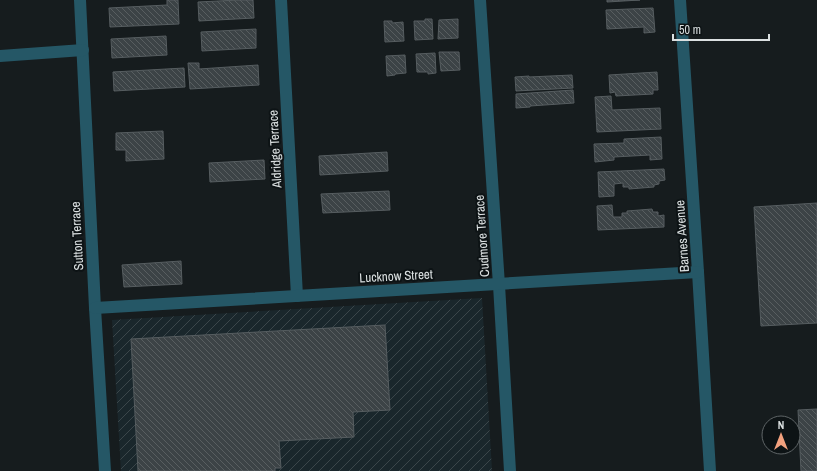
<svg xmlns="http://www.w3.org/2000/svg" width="817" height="471" viewBox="0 0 817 471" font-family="'Archivo Narrow',sans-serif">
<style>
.industrial{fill:url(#industrial-furrows)}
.building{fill:url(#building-back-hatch);stroke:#565d60}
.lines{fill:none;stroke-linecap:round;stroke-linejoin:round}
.minor{stroke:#255766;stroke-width:12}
.labels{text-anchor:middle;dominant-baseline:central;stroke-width:4;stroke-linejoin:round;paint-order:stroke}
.street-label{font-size:13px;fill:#dbe0e1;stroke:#0d1315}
</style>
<defs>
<pattern id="industrial-furrows" width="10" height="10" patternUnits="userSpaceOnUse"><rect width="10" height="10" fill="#1a272c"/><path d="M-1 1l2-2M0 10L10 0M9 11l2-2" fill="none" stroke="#3b464a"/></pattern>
<pattern id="building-back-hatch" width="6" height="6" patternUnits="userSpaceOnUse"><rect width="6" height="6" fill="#3c4346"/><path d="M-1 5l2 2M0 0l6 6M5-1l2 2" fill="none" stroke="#585e60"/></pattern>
</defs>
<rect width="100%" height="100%" fill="#161c1e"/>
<polygon class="industrial" points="482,298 492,471 121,471 112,320"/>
<g class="building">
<polygon points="167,0 178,0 179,24 110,27 109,8 167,5"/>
<polygon points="238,0 253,0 254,18 199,21 198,2"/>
<polygon points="607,0 640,0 607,2"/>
<polygon points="653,8 655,32 644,33 644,27 607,29 606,10"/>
<polygon points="425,19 432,19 433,39 415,40 414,21 425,21"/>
<polygon points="458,19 458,38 438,39 439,20"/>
<polygon points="384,21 392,21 392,23 403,22 404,41 385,42"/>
<polygon points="256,29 256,48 202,51 201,32"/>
<polygon points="166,36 167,55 112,58 111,39"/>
<polygon points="439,52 459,52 460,70 441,71"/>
<polygon points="435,53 436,73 428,74 428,72 417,72 416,54"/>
<polygon points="405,55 406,73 395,74 395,75 387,76 386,56"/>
<polygon points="188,63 199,63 199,69 258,65 259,85 190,89"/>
<polygon points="184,68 185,87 114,91 113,72"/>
<polygon points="657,72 658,90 653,90 653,94 616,96 615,92 610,93 609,75"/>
<polygon points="572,75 573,88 516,91 515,77 529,76 529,77"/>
<polygon points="573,90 574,103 530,106 530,107 516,108 516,94"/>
<polygon points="611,96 612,110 660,108 661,129 597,132 595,97"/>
<polygon points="163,131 164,159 126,161 126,150 116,150 116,133"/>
<polygon points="661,137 662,159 650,160 650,155 614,157 614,160 595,162 594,144 624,143 624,139"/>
<polygon points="387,152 388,171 320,175 319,156"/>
<polygon points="264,160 265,179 210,182 209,163"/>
<polygon points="664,169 665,180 659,181 659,184 654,185 654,187 629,189 629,187 623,187 623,183 614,184 614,196 599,197 598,172"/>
<polygon points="389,191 390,210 323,213 321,194"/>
<polygon points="817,203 817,323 761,326 754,207"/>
<polygon points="612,205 613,217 622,217 622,213 627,213 627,211 652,209 653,212 658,212 658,216 664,215 664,227 598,230 597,206"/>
<polygon points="181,261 182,284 124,287 122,265"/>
<polygon points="385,325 390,410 353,412 354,437 279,441 281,468 275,468 275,471 138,471 131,339"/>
<polygon points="817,409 817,471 801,471 798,410"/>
</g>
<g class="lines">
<g class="minor">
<polyline points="80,0 95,308 105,471"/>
<polyline points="281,0 297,296"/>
<polyline points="480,0 499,285 510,471"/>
<polyline points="680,0 698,272 710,471"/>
<polyline points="0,56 83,50"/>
<polyline points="95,308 698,272"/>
</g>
</g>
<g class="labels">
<g class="street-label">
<text transform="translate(275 149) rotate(-93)">Aldridge Terrace</text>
<text transform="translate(77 236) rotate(-93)">Sutton Terrace</text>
<text transform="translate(482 236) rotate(-94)">Cudmore Terrace</text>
<text transform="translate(682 236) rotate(-94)">Barnes Avenue</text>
<text transform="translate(396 276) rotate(-3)">Lucknow Street</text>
</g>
</g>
<g transform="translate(781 435)"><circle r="19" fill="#0d1315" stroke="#5f6567"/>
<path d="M0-3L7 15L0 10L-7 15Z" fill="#f2a17e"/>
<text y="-6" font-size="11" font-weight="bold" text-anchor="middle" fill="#dbe0e1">N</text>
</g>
<path d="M673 34v6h96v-6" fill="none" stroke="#dbe0e1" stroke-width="2"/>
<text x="679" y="34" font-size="12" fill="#dbe0e1" stroke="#0d1315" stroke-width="3" paint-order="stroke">50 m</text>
</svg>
